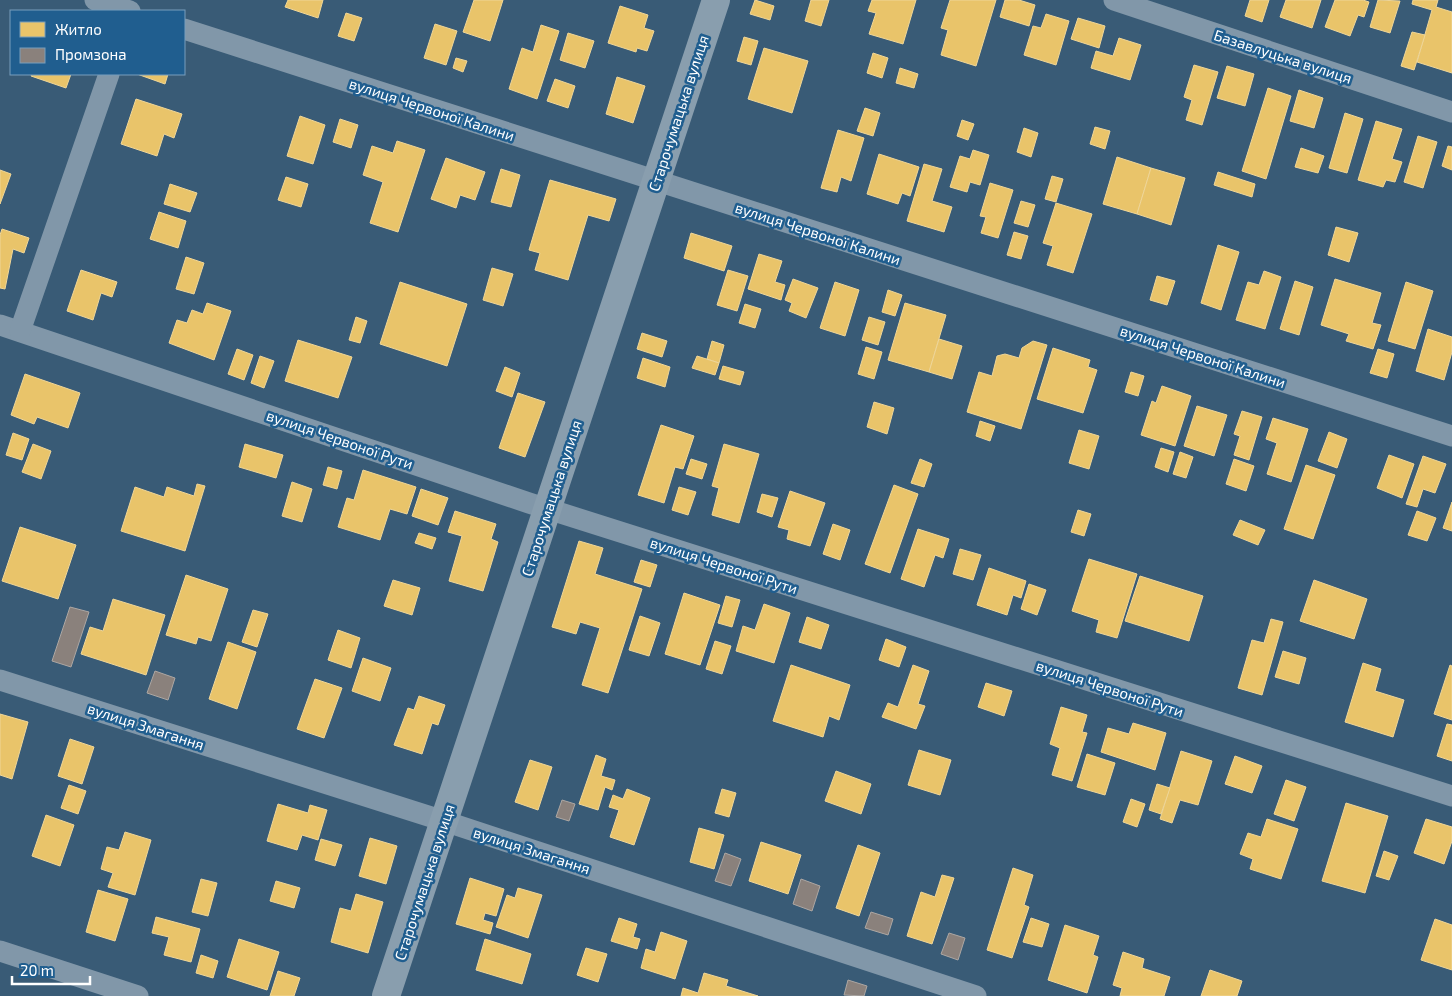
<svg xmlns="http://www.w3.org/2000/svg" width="1452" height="996" viewBox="0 0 1452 996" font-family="'Exo 2',sans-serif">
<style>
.homes{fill:#e9c46a;stroke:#f0d697}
.industry{fill:#8a817c;stroke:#ada7a3}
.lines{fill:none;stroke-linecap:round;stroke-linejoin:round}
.street{stroke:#8197a9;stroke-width:21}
.secondary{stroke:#899eae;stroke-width:28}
.labels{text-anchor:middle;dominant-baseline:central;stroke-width:5;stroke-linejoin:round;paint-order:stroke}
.street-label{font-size:15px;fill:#fff;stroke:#205e8f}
</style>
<rect width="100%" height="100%" fill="#395b76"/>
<g class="homes">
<polygon points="288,0 323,0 318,18 285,7"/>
<polygon points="474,0 503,0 490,41 463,32"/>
<polygon points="755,0 774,6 770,20 750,14"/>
<polygon points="811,0 829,0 821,26 805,21"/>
<polygon points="872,0 916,0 903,44 869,34 876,13 868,11"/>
<polygon points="950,0 996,0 976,66 941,55 948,30 941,28"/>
<polygon points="1005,0 1019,0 1035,5 1029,26 1000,17"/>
<polygon points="1250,0 1269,0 1262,22 1245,16"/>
<polygon points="1286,0 1321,0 1312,28 1280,17"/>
<polygon points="1335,0 1363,0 1369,2 1364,17 1358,15 1350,36 1325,27"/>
<polygon points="1378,0 1400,1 1390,33 1370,27"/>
<polygon points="1413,0 1438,0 1436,7 1452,12 1452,73 1417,62 1432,10 1412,4"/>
<polygon points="620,6 648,15 644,28 654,31 647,51 637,48 636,52 608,43"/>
<polygon points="346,13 362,18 354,41 338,36"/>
<polygon points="1046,14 1069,21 1056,65 1024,55 1033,26 1041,28"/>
<polygon points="1078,18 1105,26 1099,48 1071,39"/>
<polygon points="435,24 457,31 446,65 424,58"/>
<polygon points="541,25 559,31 537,99 509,89 522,48 533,52"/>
<polygon points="1412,32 1425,35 1414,70 1401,66"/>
<polygon points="568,33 594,41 585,68 560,60"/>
<polygon points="744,37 758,41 751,65 737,61"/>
<polygon points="1119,38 1141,45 1130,80 1091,68 1096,51 1113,56"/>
<polygon points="764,48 808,61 792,113 748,99"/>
<polygon points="873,53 888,58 882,78 867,73"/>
<polygon points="456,58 467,61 463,72 453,68"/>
<polygon points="1194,65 1218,72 1202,125 1186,120 1192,100 1184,97"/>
<polygon points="1227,66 1254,74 1245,106 1217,98"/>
<polygon points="900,68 918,74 914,88 896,83"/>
<polygon points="32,74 71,74 66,88 31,76"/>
<polygon points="137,74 168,74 165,84"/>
<polygon points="617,77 645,86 633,123 606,114"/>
<polygon points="555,79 575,86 568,108 547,101"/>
<polygon points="1268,88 1291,96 1266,179 1242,171"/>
<polygon points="1299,90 1323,98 1314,128 1290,121"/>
<polygon points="136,99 182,114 174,138 164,134 157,156 121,144"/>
<polygon points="865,108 880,113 873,136 857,131"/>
<polygon points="1345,113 1363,119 1347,173 1329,168"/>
<polygon points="300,116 325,125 313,164 287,156"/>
<polygon points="340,119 358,125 351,148 333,142"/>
<polygon points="962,120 974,124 968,140 957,136"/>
<polygon points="1376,121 1402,129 1392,159 1402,162 1395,182 1386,180 1383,187 1358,180"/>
<polygon points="1095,127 1110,131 1105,149 1090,144"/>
<polygon points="1024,128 1038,133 1031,157 1017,152"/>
<polygon points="838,130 864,138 851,181 841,177 837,192 821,188"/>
<polygon points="1418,136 1437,142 1423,188 1404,182"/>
<polygon points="397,141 425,150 398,232 370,223 383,182 363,175 372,146 393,153"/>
<polygon points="1448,146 1452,147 1452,170 1442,166"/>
<polygon points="1301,148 1324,156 1318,173 1295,167"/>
<polygon points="973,150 989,155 980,185 970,182 967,192 950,187 960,156 970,159"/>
<polygon points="879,154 919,167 910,196 902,193 898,204 867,194"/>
<polygon points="1117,157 1151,168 1137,214 1103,204"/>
<polygon points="446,158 485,172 475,200 460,195 456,208 431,199"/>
<polygon points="924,164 942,169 932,201 952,207 944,232 907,221"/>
<polygon points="1151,168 1185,178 1171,225 1137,214"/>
<polygon points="501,169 520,175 511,207 491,202"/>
<polygon points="0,170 11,174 0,204"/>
<polygon points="1218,172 1255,184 1252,197 1214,185"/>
<polygon points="1052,176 1063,179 1056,202 1045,199"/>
<polygon points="286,177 308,184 301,207 278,200"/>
<polygon points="550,180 616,199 609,221 588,215 568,280 535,270 540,253 529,250"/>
<polygon points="990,183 1013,190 998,238 981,233 986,217 980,216"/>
<polygon points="170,184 197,193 190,212 164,204"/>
<polygon points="1021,201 1035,205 1028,227 1014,223"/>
<polygon points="1056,203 1092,214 1073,273 1047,265 1053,246 1043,243"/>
<polygon points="159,212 186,221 178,248 150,239"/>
<polygon points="1336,227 1358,233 1349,262 1328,255"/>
<polygon points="2,229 29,238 24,253 13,249 5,289 0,288 0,235"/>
<polygon points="1014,232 1028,236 1021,259 1007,255"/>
<polygon points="691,233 732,246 724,271 684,258"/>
<polygon points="1218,245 1239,252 1221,310 1201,303"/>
<polygon points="759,254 782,261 775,282 785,285 781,300 748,289"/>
<polygon points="186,257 204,263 194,294 176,289"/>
<polygon points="492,268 513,274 503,306 483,300"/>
<polygon points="81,270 117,282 112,297 101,293 93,320 67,311"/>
<polygon points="728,270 748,276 737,311 717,305"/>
<polygon points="1264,271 1281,277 1265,329 1236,320 1248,282 1259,285"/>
<polygon points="1157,276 1175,281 1167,305 1150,300"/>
<polygon points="793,279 818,288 806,318 789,311 792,303 785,300"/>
<polygon points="1335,279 1381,293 1372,323 1381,325 1373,349 1346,341 1349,334 1321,325"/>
<polygon points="1295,281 1313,287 1299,335 1280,329"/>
<polygon points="400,282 467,304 447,366 380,344"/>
<polygon points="835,282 859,290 845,336 820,328"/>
<polygon points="1406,282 1433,291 1415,349 1388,341"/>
<polygon points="888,290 902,295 895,316 882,312"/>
<polygon points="207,303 231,311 214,360 169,343 177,320 187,323 192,310 203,314"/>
<polygon points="905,303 946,315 929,372 888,360"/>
<polygon points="745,304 761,309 755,328 739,323"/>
<polygon points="356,317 367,321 360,343 349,340"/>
<polygon points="869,317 885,322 878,345 862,340"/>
<polygon points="1428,329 1452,337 1452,352 1444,380 1416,371"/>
<polygon points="642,333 667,341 662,357 637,349"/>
<polygon points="939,339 962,346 952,379 929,372"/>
<polygon points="298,340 352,357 338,398 285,381"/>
<polygon points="712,341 724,345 719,363 707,359"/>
<polygon points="1033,341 1047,345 1021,429 967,412 979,372 992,376 997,356 1005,354 1019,358 1022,348"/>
<polygon points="866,347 882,352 874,379 858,374"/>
<polygon points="1053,348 1090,360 1088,367 1097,370 1083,413 1037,399"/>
<polygon points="237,349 253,355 244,380 228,374"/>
<polygon points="1378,349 1394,354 1387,378 1370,373"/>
<polygon points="260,356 274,361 264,388 251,383"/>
<polygon points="697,356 719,363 715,375 692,368"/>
<polygon points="643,358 670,367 665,387 637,378"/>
<polygon points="723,366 744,372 740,385 719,379"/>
<polygon points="505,367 520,373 512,397 496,391"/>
<polygon points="1131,372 1144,376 1138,396 1125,392"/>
<polygon points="25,374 80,393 68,428 37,417 34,424 11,415"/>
<polygon points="1162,386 1191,396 1175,446 1141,435 1152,401 1156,403"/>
<polygon points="518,393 545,402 525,457 499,448"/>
<polygon points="874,402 894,408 887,434 867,427"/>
<polygon points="1197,406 1227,415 1214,456 1184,446"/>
<polygon points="1242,411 1262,417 1249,460 1234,455 1240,436 1234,434"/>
<polygon points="1273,418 1308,429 1291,482 1267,474 1277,443 1266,439"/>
<polygon points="980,421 995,426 990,441 976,436"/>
<polygon points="661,425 694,436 683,469 675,467 664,503 638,495"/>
<polygon points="1079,430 1099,436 1089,469 1069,463"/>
<polygon points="1329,432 1347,439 1337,468 1318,461"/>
<polygon points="13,433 29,439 22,460 6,455"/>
<polygon points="33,444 51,451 41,479 22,472"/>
<polygon points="245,444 283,455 276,478 239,467"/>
<polygon points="724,444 759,454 739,523 712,515 719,488 712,486"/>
<polygon points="1161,448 1174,452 1168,472 1155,467"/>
<polygon points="1180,452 1193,457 1186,478 1173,474"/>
<polygon points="1389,455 1414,464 1402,498 1377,488"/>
<polygon points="1423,456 1446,464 1435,493 1423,489 1417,507 1406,504"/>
<polygon points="691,459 707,464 702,479 686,474"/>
<polygon points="920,459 932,464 924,487 911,483"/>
<polygon points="1234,459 1254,466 1246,491 1226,484"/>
<polygon points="1306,465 1335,475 1313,539 1284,529"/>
<polygon points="328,467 342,471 337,489 323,485"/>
<polygon points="363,470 416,487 407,514 390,509 380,540 338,527 347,498 354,500"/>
<polygon points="292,482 312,489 302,522 282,516"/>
<polygon points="197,484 205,486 185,551 121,531 135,487 164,497 167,487 194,496"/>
<polygon points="894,485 918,494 890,573 865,564"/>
<polygon points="679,487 696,492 688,515 672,510"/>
<polygon points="421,489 448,498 438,525 412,516"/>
<polygon points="790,491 825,503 810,546 787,539 789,530 778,527"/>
<polygon points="762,494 778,498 772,517 757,512"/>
<polygon points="1452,502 1452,531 1443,528"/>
<polygon points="1078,510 1091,514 1084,536 1071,532"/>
<polygon points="455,511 496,524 491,539 498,542 483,591 449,581 462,536 448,532"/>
<polygon points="1417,511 1436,518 1427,541 1408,535"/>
<polygon points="1240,520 1265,530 1258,545 1233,535"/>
<polygon points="833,524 850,530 840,560 823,554"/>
<polygon points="20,527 76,545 58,599 2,581"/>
<polygon points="918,529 949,539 943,558 935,555 924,587 901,579"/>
<polygon points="419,533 436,538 432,549 415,543"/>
<polygon points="579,541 603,548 595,574 642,589 608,693 582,685 600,628 580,622 576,634 552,627"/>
<polygon points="960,549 981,555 973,580 953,574"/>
<polygon points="1089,559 1137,574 1117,638 1096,632 1099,620 1072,611"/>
<polygon points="641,560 657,565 650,587 634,582"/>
<polygon points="989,568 1026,581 1021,598 1013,595 1007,615 977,605"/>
<polygon points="186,575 228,589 211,641 198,637 196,644 166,635"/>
<polygon points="1140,576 1203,596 1189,641 1125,621"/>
<polygon points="393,580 420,588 412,615 384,606"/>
<polygon points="1314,580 1367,599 1354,639 1300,621"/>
<polygon points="1029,584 1046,590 1037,615 1021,609"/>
<polygon points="684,593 720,605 700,665 665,654"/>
<polygon points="726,596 740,600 732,627 718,623"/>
<polygon points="113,599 165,615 146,675 81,654 90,627 103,631"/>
<polygon points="764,604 790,613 774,663 736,651 743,626 755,630"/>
<polygon points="253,610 268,614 257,647 242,642"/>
<polygon points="640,616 660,623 649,656 629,650"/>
<polygon points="807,617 829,625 821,649 799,642"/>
<polygon points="1271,619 1283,622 1262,695 1238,688 1252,640 1264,643"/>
<polygon points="338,630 360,638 351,668 328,660"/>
<polygon points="886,639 906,647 899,667 879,660"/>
<polygon points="715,641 731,646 722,674 706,669"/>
<polygon points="228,642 256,652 237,709 209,699"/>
<polygon points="1283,651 1306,658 1299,684 1275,677"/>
<polygon points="363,658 391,668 380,701 352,691"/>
<polygon points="1363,663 1381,669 1375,691 1404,700 1393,737 1345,722"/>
<polygon points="791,665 850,685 839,720 829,716 823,737 773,721"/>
<polygon points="913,665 929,671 918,704 925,706 916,729 882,717 888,703 898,707"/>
<polygon points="1450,665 1452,666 1452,720 1434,714"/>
<polygon points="315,679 342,688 324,738 297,729"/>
<polygon points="986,683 1012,691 1004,716 978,707"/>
<polygon points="419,696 445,705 438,725 432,723 422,754 394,745 408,708 414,710"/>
<polygon points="1061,707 1087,715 1082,732 1087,733 1072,781 1052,775 1060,748 1050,744"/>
<polygon points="0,714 28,722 12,779 0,775"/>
<polygon points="1133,723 1166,733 1155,770 1101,752 1108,728 1129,734"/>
<polygon points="1447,724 1452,725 1452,761 1437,756"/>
<polygon points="70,739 94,747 82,784 58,776"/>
<polygon points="919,750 951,760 940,795 908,785"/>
<polygon points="1181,751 1212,761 1198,805 1180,800 1172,823 1160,819"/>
<polygon points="1087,754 1115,763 1105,795 1077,787"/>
<polygon points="596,755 606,759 601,776 615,780 612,790 605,787 598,810 579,804"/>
<polygon points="1235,756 1262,766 1252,793 1225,784"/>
<polygon points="530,760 552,767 538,810 515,802"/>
<polygon points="836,771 871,784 861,814 825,801"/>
<polygon points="1286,780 1306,787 1294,821 1274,814"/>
<polygon points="1157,784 1170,788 1161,814 1149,810"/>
<polygon points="69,785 86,791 78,814 61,808"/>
<polygon points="627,789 650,798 634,845 610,837 619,810 609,807 613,795 623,799"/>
<polygon points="722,789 736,793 729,817 715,813"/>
<polygon points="1131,799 1145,804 1137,827 1123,822"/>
<polygon points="1346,803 1388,816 1365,893 1322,881"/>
<polygon points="278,804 308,813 310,805 327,810 318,840 302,835 297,850 267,841"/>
<polygon points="46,815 74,825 60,866 32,856"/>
<polygon points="1267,819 1298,829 1281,879 1250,869 1253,859 1240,854 1248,833 1261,837"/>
<polygon points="1426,819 1452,827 1452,841 1444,864 1414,853"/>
<polygon points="699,828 724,835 714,869 690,862"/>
<polygon points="125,832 151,840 135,895 108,887 113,873 101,869 107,847 119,850"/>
<polygon points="370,838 397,846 386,884 359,876"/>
<polygon points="321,839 342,845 335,866 315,860"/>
<polygon points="761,842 801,855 788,894 749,881"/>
<polygon points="858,845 880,853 859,916 836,908"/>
<polygon points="1384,851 1398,856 1389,880 1376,876"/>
<polygon points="1013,868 1033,875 1024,905 1029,907 1012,958 987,950"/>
<polygon points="942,875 954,878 932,944 907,936 921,892 935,897"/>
<polygon points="470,878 504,889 496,916 485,913 483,920 493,923 490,934 456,924"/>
<polygon points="201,879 217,883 208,916 192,912"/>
<polygon points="276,881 300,888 294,908 270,901"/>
<polygon points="518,888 542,895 528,938 496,927 507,895 515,898"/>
<polygon points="98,890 128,899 115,941 86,932"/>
<polygon points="356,894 383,902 368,953 331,942 340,908 351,911"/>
<polygon points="156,917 200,929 191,962 164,955 169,937 152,933"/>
<polygon points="619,918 637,924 633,937 640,939 637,949 611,941"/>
<polygon points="1031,918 1049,924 1042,947 1023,942"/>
<polygon points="1435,919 1452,925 1452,970 1421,960"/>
<polygon points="1065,925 1099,936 1093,955 1098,957 1087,993 1048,980"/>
<polygon points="661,932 687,941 675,979 641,968 646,949 655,952"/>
<polygon points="239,939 279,952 267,990 227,977"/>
<polygon points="485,939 531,954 522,984 476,970"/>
<polygon points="586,948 607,954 598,982 577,975"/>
<polygon points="1123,952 1144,959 1142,968 1170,977 1164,996 1120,996 1122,988 1113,985"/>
<polygon points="201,955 218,961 213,978 196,973"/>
<polygon points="1210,970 1242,981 1237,996 1201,996"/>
<polygon points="278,971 300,978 294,996 270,996"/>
<polygon points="704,973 728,980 726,986 758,996 681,996 683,988 698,993"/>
</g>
<g class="industry">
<polygon points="70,607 89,612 71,667 52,661"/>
<polygon points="155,671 175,678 168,700 147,693"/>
<polygon points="562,800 575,804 569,821 556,817"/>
<polygon points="725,853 741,859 731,886 715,881"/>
<polygon points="801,879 820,886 812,911 793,904"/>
<polygon points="871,912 893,919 888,935 865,928"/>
<polygon points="949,933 965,938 958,960 941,954"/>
<polygon points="848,980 867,986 864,996 844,995"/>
</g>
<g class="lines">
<g class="street">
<polyline points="95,0 130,11"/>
<polyline points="1114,0 1452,112"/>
<polyline points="184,29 1452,436"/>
<polyline points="0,325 529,503 1452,796"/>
<polyline points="20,331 109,74"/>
<polyline points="0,680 444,821 976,996"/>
<polyline points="0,951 138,996"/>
</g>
<polyline class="secondary" points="386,996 716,0"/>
</g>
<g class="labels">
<g class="street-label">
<text transform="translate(1283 56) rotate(18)">Базавлуцька вулиця</text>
<text transform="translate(432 109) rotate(18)">вулиця Червоної Калини</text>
<text transform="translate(678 113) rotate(-72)">Старочумацька вулиця</text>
<text transform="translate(818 233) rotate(18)">вулиця Червоної Калини</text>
<text transform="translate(1203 356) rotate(18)">вулиця Червоної Калини</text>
<text transform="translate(340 439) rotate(19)">вулиця Червоної Рути</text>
<text transform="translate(551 498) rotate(-72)">Старочумацька вулиця</text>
<text transform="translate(724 565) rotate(18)">вулиця Червоної Рути</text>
<text transform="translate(1110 688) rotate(18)">вулиця Червоної Рути</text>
<text transform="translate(146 726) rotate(18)">вулиця Змагання</text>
<text transform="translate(532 850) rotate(18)">вулиця Змагання</text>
<text transform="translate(424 882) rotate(-72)">Старочумацька вулиця</text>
</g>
</g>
<rect x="10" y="10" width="175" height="65" fill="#205e8f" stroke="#799ebc"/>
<rect x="20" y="22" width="25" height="15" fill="#e9c46a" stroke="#799ebc"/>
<text x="55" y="35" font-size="15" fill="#ffffff">Житло</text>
<rect x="20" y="48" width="25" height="15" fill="#8a817c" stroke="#799ebc"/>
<text x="55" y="60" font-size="15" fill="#ffffff">Промзона</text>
<path d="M12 976v8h78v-8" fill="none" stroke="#ffffff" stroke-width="2.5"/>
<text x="20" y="976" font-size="15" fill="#ffffff" stroke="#205e8f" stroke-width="4" paint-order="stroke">20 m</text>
</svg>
